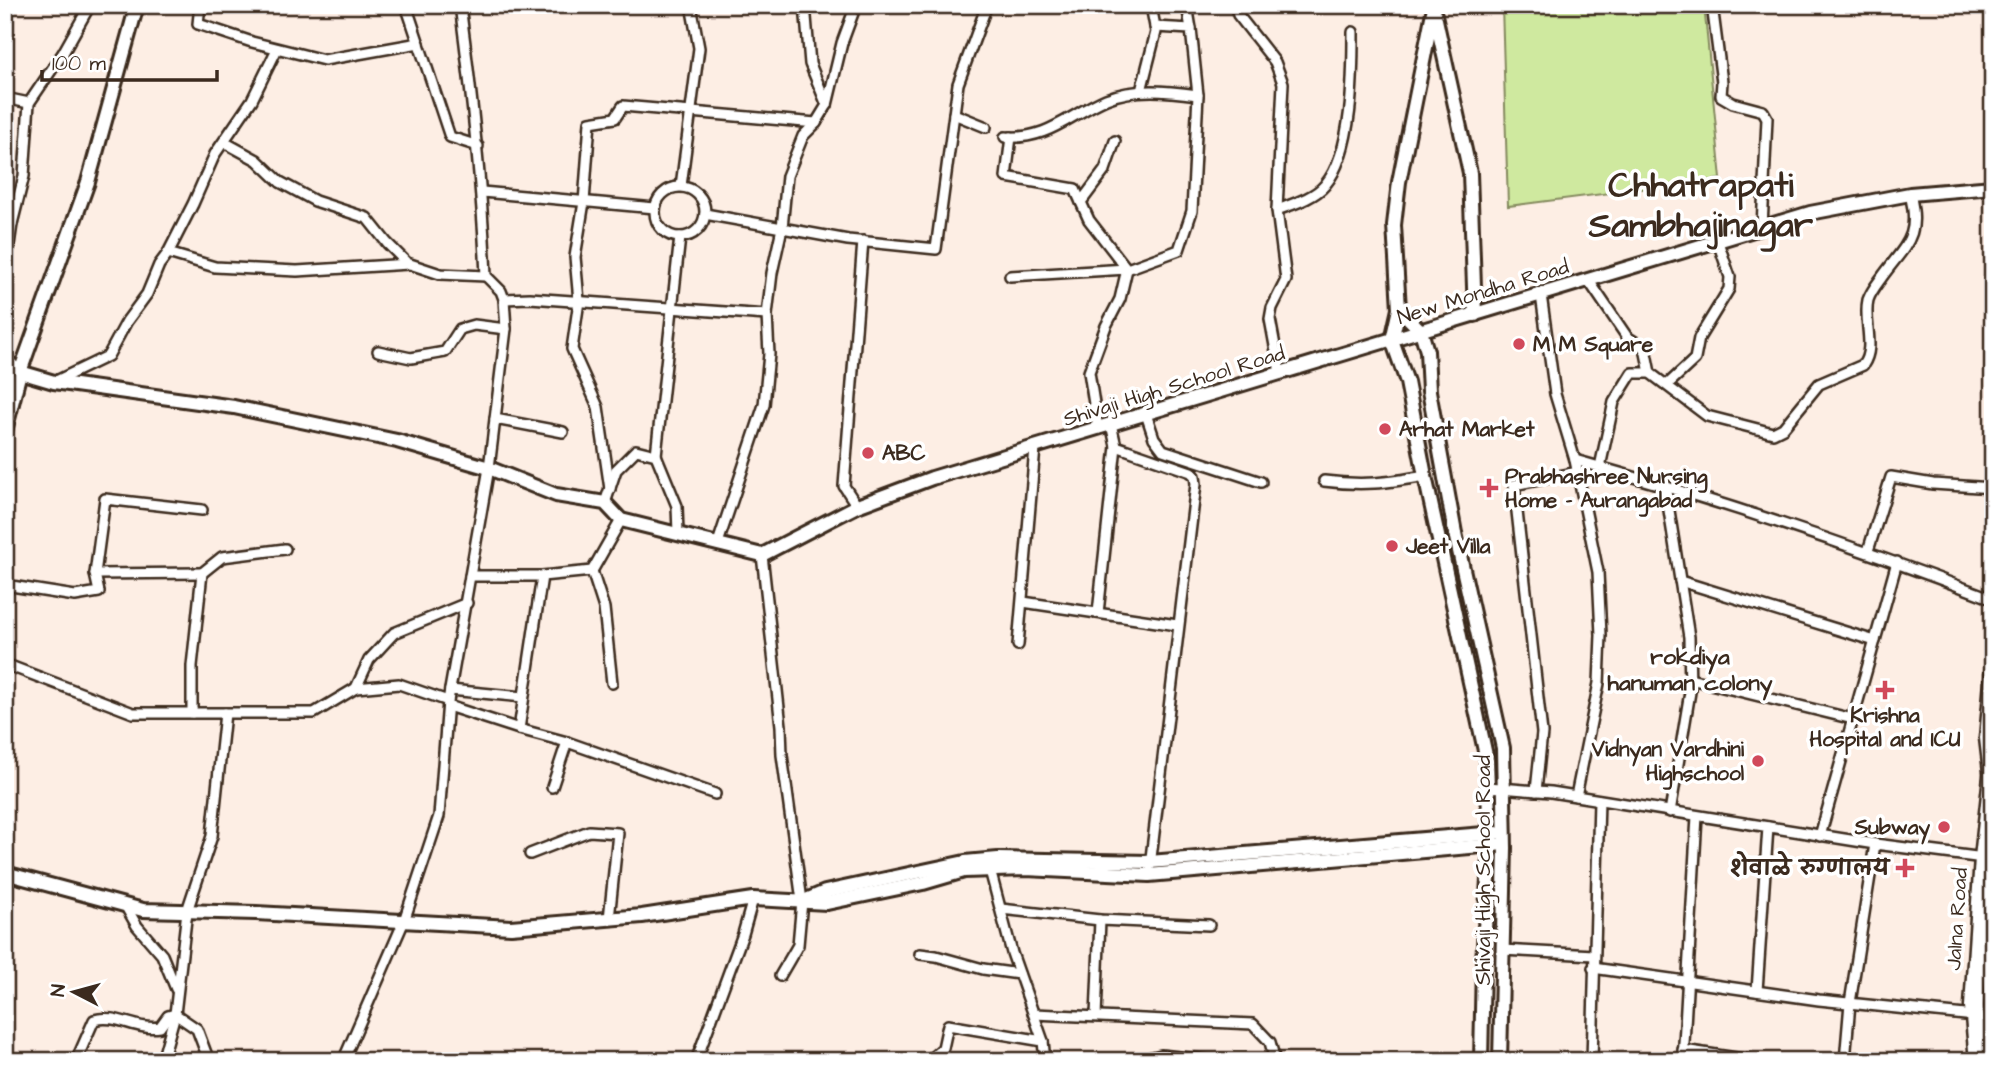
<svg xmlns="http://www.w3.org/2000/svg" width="1998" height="1066" viewBox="0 0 1998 1066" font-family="'Architects Daughter','Playpen Sans Deva',sans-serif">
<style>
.green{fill:#cfe99f;stroke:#858a5e;stroke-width:2}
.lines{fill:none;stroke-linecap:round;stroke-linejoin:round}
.street-casing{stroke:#3b2a1e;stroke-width:14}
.secondary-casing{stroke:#3b2a1e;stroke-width:18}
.primary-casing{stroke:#3b2a1e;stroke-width:19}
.highway-casing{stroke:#3b2a1e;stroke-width:23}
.street{stroke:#fff;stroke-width:9}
.secondary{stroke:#fff;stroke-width:12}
.primary{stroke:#fff;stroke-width:14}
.highway{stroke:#fff;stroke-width:18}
.poi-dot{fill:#d1495b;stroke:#fff;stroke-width:2.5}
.labels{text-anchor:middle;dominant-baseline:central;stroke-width:7;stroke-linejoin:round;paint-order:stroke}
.street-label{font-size:21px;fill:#3b2a1e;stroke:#fff}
.poi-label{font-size:21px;font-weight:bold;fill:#3b2a1e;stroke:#fff;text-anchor:start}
.neighbourhood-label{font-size:23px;font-weight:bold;fill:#3b2a1e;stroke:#fff}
.town-label{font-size:35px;font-weight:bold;fill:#3b2a1e;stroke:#fff}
</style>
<rect width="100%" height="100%" fill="#fdeee4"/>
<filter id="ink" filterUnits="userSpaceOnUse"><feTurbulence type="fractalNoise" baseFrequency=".0143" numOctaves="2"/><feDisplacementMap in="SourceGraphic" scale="14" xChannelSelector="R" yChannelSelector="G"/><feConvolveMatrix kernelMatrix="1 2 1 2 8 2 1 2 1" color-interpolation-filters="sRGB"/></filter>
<g filter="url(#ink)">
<polygon class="green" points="1502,5 1704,5 1721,179 1508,206"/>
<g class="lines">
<g class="street-casing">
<g id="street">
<polyline points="200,5 198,24 252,42 324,60 419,43"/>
<polyline points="406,5 450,137 478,146"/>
<polyline points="805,5 810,64 827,105"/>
<polyline points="1187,5 1191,29"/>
<polyline points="1235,5 1238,15 1275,62 1283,83 1277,210 1286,280 1272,308 1270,319 1280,373"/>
<polyline points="1712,5 1722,82 1721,96 1733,103 1763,111 1767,118 1762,228"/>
<polyline points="1141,91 1156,32 1152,11"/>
<polyline points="5,98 29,103"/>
<polyline points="954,114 986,127"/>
<path d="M1005,137c43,3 64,-22 101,-38 29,-12 62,-8 92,-4"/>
<polyline points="1011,137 1006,177 1075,189 1089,220 1127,269 1120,299 1106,326 1089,372 1098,429"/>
<polyline points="224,142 257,160 280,182 315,201 367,218 387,243 407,263 440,274 486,276"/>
<polyline points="681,186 699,48 691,5"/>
<circle cx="680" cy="212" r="25"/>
<polyline points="482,192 655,208"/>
<polyline points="1081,202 1105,170 1115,141"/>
<path d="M1277,210c16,-6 37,-12 48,-25 28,-33 28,-111 28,-153"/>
<polyline points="5,214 12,224 5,273"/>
<polyline points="705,214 848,240 936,249 958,84 987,5"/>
<polyline points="12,224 24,176 29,103 63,53 90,5"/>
<polyline points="168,253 215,267 297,271 409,264"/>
<polyline points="1010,276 1127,269 1179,250 1192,211 1198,95 1191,29 1155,27"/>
<polyline points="1589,281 1627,337 1643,347 1646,353 1650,373"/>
<polyline points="1541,295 1555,394 1575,460 1598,572 1601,635 1599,683 1576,796"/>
<polyline points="504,299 530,298 767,315"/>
<polyline points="378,351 411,358 445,352 460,329 474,325 506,329"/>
<polyline points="5,356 20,372"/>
<polyline points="54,382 108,356 127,321 147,294 159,265 168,253 193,204 215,154 252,100 277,49"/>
<polyline points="1667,385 1695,359 1699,338 1729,289 1730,277 1718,242"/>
<polyline points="1146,414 1154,438 1163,450 1261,482"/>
<polyline points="495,419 563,432"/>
<polyline points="1111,424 1116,446 1191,472 1195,476 1196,484 1150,866"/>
<polyline points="656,455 680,237"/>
<path d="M1575,460c142,40 280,86 418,139"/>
<path d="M1600,467l14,-65 18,-29h18l57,43 66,17 10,-5 36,-44 44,-19c13,-18 0,-44 5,-65 3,-9 9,-16 14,-23 24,-33 39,-40 28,-83"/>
<path d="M1324,481c39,5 62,2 101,-5"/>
<polyline points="1665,485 1689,637 1690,692 1670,812"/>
<polyline points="610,489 598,407 572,349 579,301 575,257 584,202 590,122 615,118 623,106 816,123"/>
<polyline points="605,503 616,470 636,450 656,455 677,506 678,533"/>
<polyline points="857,506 844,486 863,241"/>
<polyline points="718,543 764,405 769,354 767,315 772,273 782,228 787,176 803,136 816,123 827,105 842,43 856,5"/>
<polyline points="1868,551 1891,477 1933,484 1993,488"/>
<polyline points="762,555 781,726 782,755 802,901 798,945 780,976"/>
<polyline points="592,571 604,608 612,683"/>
<polyline points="95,574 202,573"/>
<polyline points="470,576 542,576"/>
<polyline points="1680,581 1875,641"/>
<polyline points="5,585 75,596 99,592 95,574 105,499 202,510"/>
<polyline points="1023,602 1177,625"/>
<polyline points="1098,613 1116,446"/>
<polyline points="1018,645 1035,448"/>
<polyline points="5,664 133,713 314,713 356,688 399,684 448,701"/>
<polyline points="1690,679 1853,719"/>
<polyline points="356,688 369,660 394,633 467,603"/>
<polyline points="450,690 523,697"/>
<polyline points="448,706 519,729 567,742 715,794"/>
<polyline points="192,713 192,666 202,573 222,557 285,549"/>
<polyline points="519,729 542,576 592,571 621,520"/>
<polyline points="552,787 567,742"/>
<polyline points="1488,787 1551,792 1875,844 1984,858"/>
<polyline points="1536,791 1542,733 1514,485 1578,472"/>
<polyline points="1820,836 1897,562"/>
<polyline points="530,854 589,831 618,833 609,919"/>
<polyline points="990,870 1012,953 1043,1041 1045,1061"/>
<polyline points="125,905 137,926 162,955 176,989"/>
<polyline points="1001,909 1100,920 1209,925"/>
<polyline points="1502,950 1594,955"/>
<polyline points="920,954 936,956 983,969 1019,974"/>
<polyline points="1593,968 1819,1000 1975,1016"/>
<polyline points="1757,991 1768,827"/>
<polyline points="1034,1014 1253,1024 1270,1042 1275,1061"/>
<polyline points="1096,1016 1100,920"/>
<polyline points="1683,1050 1757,1061"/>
<path d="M76,1061l18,-41c22,-7 43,11 66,7l8,-11 7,-2 22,15 12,32"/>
<polyline points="162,1061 175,1014 187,911 212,836 225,713"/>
<path d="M343,1061l61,-140 35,-105 9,-115 41,-233 17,-139 -2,-30 -3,-8 -15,-15c-4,-91 -14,-180 -26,-271"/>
<polyline points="696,1061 743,934 753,899"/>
<polyline points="928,1061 943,1048 948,1025 1043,1041"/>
<polyline points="1135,1061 1161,1055 1218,1061"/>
<polyline points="1592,1061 1599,800"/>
<polyline points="1683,1061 1697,816"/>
<polyline points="1845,1061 1850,1003 1875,844"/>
</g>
</g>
<g class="secondary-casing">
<g id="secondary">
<polyline points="1434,7 1399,182 1394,225 1399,309 1392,340 1407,382 1425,476 1487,760 1490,845 1483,962 1481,1061"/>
<polyline points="1435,15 1470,173 1475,315"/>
<polyline points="1399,309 1421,331 1427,351 1429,391 1455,533 1503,748 1505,848 1500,1061"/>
<polyline points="20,372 54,382 234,407 397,441 489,468 556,495 605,503 621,520 762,555 857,506 932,478 1810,213 1910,194 1993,187"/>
<polyline points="5,431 20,372 88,182 137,5"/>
<polyline points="5,873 143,910 256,913 511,927 642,916 753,899 827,903 923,883 964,871 1026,869 1149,875 1504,844"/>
<polyline points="806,900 825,892 965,862 998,859 1150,862 1496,833"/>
</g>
</g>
<g class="primary-casing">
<polyline id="primary" points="1992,780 1987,738 1993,671"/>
</g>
<g class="highway-casing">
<polyline id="highway" points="1979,1061 1974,1006 1984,858 1993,776"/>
</g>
<use href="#street" class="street"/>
<use href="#secondary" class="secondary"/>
<use href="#primary" class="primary"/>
<use href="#highway" class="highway"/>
</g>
</g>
<g class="poi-dot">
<circle cx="1519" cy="344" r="7"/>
<circle cx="1385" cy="429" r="7"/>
<circle cx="868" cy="453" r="7"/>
<path d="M1485.5 477.5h7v7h7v7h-7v7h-7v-7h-7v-7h7z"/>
<circle cx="1392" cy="546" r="7"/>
<path d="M1881.5 679.5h7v7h7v7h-7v7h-7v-7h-7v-7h7z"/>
<circle cx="1758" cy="761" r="7"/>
<circle cx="1944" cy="827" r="7"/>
<path d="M1901.5 857.5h7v7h7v7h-7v7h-7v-7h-7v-7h7z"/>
</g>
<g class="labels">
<g class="street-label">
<text transform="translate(1483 292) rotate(-17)">New Mondha Road</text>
<text transform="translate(1174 386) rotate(-17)">Shivaji High School Road</text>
<text transform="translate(1483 870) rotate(-90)">Shivaji High School Road</text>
<text transform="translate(1957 919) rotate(-86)">Jalna Road</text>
</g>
<g class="poi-label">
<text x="1533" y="344">M M Square</text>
<text x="1399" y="429">Arhat Market</text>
<text x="882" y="453">ABC</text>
<text x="1505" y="476">Prabhashree Nursing<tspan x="1505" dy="24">Home - Aurangabad</tspan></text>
<text x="1406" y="546">Jeet Villa</text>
<text x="1885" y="715" text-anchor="middle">Krishna<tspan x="1885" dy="24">Hospital and ICU</tspan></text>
<text x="1744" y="749" text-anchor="end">Vidnyan Vardhini<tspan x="1744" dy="24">Highschool</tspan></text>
<text x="1930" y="827" text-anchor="end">Subway</text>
<text x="1889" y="868" text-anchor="end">शेवाळे रुग्णालय</text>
</g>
<g class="neighbourhood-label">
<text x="1690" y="657">rokdiya<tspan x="1690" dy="26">hanuman colony</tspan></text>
</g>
<g class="town-label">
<text x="1701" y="185">Chhatrapati<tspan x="1701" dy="40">Sambhajinagar</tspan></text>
</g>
</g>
<rect width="1998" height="1066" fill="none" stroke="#fff" stroke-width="28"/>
<rect x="14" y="14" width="1970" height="1038" fill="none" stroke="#3b2a1e" stroke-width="2.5" filter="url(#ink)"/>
<g transform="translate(74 992) rotate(276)" stroke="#ffffff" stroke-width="5" paint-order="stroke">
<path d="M0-5L12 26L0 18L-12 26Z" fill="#3b2a1e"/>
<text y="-10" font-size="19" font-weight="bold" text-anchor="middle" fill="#3b2a1e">N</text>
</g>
<path d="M42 70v10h175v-10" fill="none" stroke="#3b2a1e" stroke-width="3.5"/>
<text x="52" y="70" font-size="21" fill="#3b2a1e" stroke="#ffffff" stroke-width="5" paint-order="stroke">100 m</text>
</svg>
